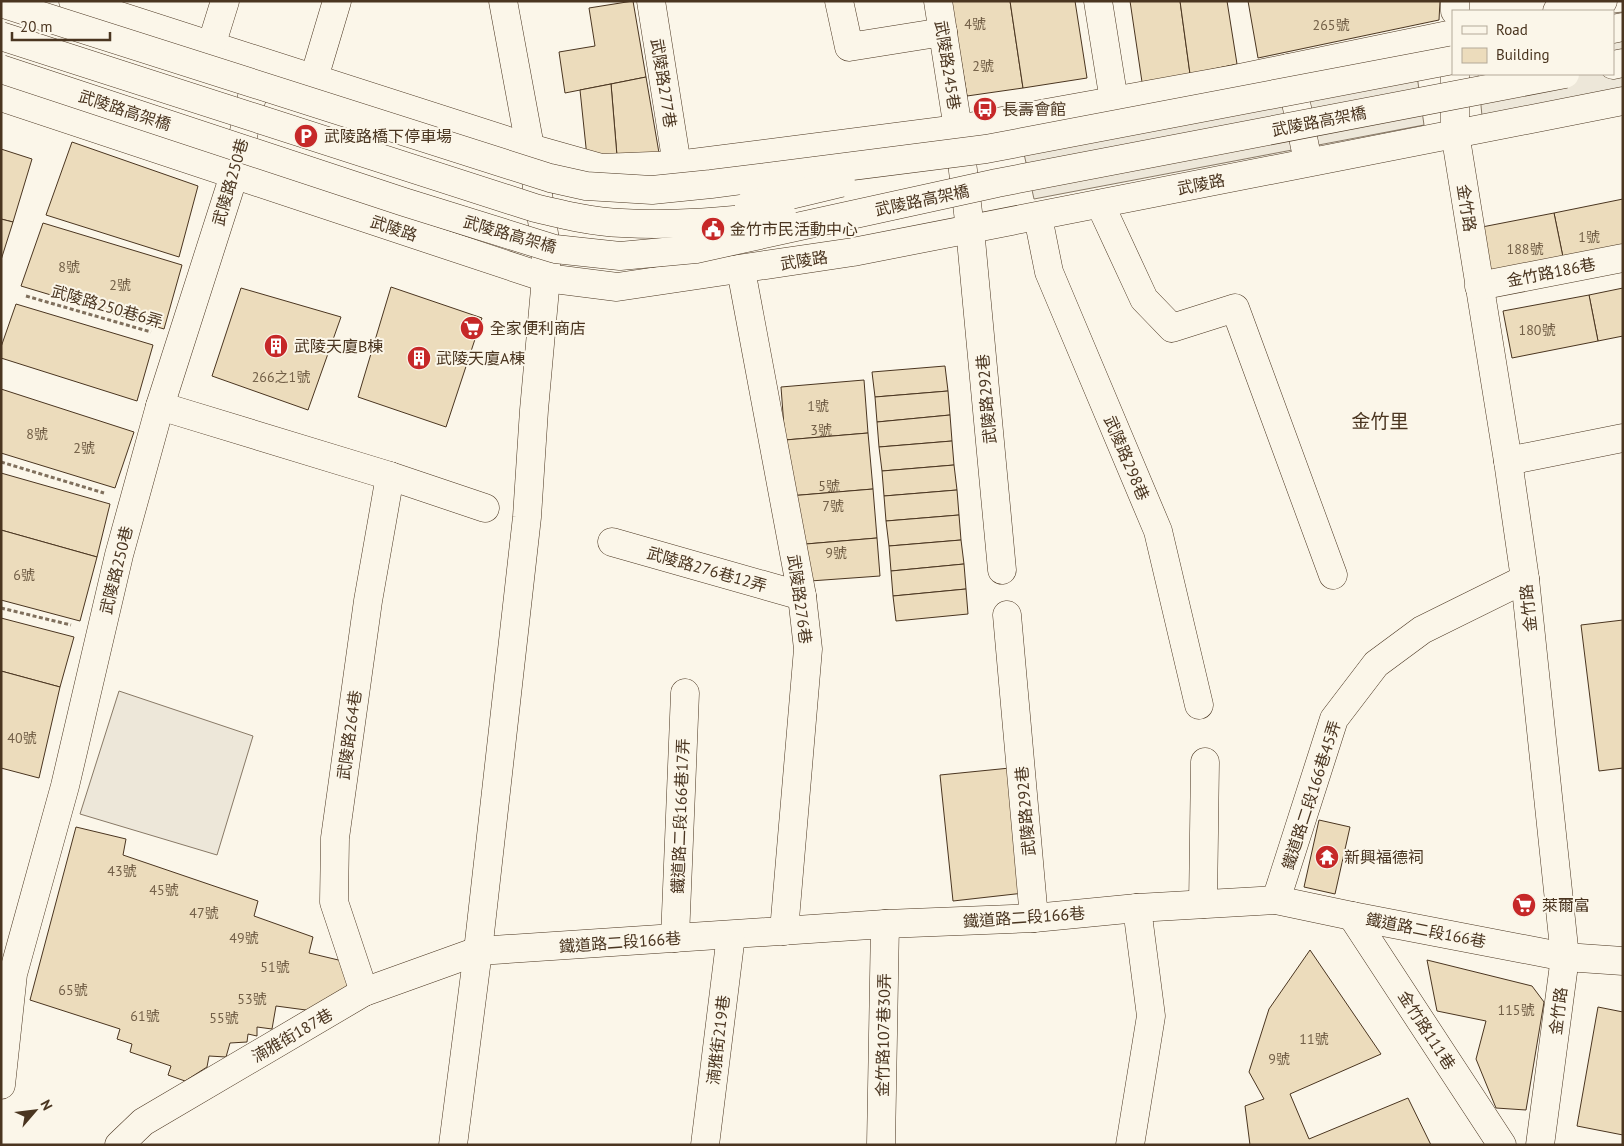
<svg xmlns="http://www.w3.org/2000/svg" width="1624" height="1146" viewBox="0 0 1624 1146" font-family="'PT Sans','Noto Sans TC',sans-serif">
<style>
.parking{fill:#ede7d9;stroke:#887966}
.building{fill:#ecdcbc;stroke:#4a3520}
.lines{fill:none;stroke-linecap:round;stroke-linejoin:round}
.minor-casing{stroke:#4a3520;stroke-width:29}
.highway-casing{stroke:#4a3520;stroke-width:29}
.path{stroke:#7f6f5c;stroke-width:3;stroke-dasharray:4 2.5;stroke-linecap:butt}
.minor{stroke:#fbf6e9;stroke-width:28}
.highway{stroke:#fbf6e9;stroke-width:28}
.highway-bridge-casing{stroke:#4a3520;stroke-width:29;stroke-linecap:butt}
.highway-bridge{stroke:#fbf6e9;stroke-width:28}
.labels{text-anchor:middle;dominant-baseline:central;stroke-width:4;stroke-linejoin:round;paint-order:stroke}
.number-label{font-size:14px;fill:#725f47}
.street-label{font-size:16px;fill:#4a3520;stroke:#fbf6e9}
.poi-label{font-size:16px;fill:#4a3520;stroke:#fbf6e9;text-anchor:start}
.quarter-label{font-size:19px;fill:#4a3520;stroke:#fbf6e9}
</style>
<rect width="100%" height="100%" fill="#fbf6e9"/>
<g class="parking">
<polygon points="1623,12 1623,90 1482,116 1478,74 1613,74 1613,13"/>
<polygon points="1414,54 1424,125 1034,199 1019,131"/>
<polygon points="119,691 253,736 217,855 80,814"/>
</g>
<g class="building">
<polygon points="633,1 646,77 565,93 559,52 595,46 589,8"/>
<polygon points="951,1 1010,1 1023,88 967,96"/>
<polygon points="1010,1 1075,1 1087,78 1023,88"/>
<polygon points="1130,1 1180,1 1190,74 1142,82"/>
<polygon points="1180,1 1227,1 1237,64 1190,74"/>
<polygon points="1248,1 1440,1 1439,20 1258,58"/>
<polygon points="646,77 659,153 617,156 611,84"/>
<polygon points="611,84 617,156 587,157 580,90"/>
<polygon points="72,142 198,186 179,257 46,215"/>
<polygon points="1,149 32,159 13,222 1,219"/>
<polygon points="1623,199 1623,250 1564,262 1554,213"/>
<polygon points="1554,213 1564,262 1492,277 1482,227"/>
<polygon points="1,219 13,222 1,260"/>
<polygon points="43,223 182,265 164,329 21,286"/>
<polygon points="391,287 482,318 446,427 358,397"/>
<polygon points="241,288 341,317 308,410 212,376"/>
<polygon points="1623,288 1623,336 1598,341 1589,295"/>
<polygon points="1589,295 1598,341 1512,358 1503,311"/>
<polygon points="16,304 153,345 137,401 1,358 1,347"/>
<polygon points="945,366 948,391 875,397 872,372"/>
<polygon points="864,380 868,433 785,440 781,387"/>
<polygon points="1,389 134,432 115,488 1,453"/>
<polygon points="948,391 950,415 877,422 875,397"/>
<polygon points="950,415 952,441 879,447 877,422"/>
<polygon points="868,433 873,489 789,496 785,440"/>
<polygon points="952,441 954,465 882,471 879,447"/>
<polygon points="954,465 957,490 884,496 882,471"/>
<polygon points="1,473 110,504 97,557 1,530"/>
<polygon points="873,489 877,538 794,545 789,496"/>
<polygon points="957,490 959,515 886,521 884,496"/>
<polygon points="959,515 961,540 889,546 886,521"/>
<polygon points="1,530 97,557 80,621 1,600"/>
<polygon points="877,538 880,576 796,582 794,545"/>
<polygon points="961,540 964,564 891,571 889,546"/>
<polygon points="964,564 966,589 893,596 891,571"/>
<polygon points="966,589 968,614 896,621 893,596"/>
<polygon points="1,618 74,637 60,687 1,671"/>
<polygon points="1623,620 1623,768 1599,771 1581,625"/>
<polygon points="1,671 60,687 39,778 1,768"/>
<polygon points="1010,768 1024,893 953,901 940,775"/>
<polygon points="1319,820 1350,827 1335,894 1304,887"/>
<polygon points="76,827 126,839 123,855 258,901 254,916 313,937 309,953 351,963 357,984 321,1012 276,1006 272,1029 257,1027 257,1036 248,1034 247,1042 230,1043 226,1057 209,1056 207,1067 185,1081 168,1075 171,1066 130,1052 132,1044 117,1039 120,1029 30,1000"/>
<polygon points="1310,950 1381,1054 1290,1094 1309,1139 1408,1098 1431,1145 1250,1145 1245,1106 1264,1099 1249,1072 1269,1009"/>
<polygon points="1427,960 1532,986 1544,1002 1526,1110 1496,1108 1476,1059 1486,1021 1437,1011"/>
<polygon points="1598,1007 1623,1012 1623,1135 1577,1126"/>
</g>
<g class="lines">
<g class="minor-casing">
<g id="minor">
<polyline points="73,1 530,148 601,168 677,165 958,129 1235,79 1453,34"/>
<polyline points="651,1 677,165"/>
<polyline points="839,1 849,47 943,32"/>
<polyline points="938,1 958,129 970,229 1002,570"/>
<polyline points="1098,1 1114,101"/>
<polyline points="1455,11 1455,1"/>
<polyline points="1557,11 1603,1"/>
<polyline points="211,46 225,1"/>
<polyline points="1289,68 1308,162"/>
<polyline points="1455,74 1455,133 1508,461 1525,579 1565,957 1540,1145"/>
<polyline points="314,78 337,1"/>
<polyline points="1,97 546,278 617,287 853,252 1623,101"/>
<polyline points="1100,204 1144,299 1172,328 1235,308 1333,575"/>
<polyline points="1038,217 1049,272 1158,531 1199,705"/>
<polyline points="741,270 802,596 808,649 784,931"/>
<polyline points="1479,286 1623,258"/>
<polyline points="160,406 390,476 485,508"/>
<polyline points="1508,461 1623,438"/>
<polyline points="612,542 802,596"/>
<polyline points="1007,615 1034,918"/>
<polyline points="1276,900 1334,719 1376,664 1422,630 1525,579"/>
<polyline points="1203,904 1205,762"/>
<polyline points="1352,916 1502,1145"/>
<polyline points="675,938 685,693"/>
<polyline points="364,992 334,902 335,838 368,601 390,476"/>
<polyline points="1,1085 13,974 65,786 119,555 160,406 234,175 260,62"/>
<polyline points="119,1145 143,1122 364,992 478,951 885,924 1034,918 1137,908 1276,900 1352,916 1565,957 1623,961"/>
<polyline points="453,1145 478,951 527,517 534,410 546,278 546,247 535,174 503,1"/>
<polyline points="705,1145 731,935"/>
<polyline points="881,1145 885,924"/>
<polyline points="1130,1145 1151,1016 1137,908"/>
</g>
</g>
<g class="highway-casing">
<g id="highway">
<polyline points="1613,29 1623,27"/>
<polyline points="1613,65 1623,63"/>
</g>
</g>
<g class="path">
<polyline points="26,296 151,332"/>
<polyline points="1,462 104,493"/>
<polyline points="1,608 71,625"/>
</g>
<use href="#minor" class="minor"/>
<use href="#highway" class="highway"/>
<g class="highway-bridge-casing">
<g id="highway-bridge">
<polyline points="1,3 550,178 586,186 652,190 711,184 986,149 1453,60"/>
<path d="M1,36l534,172c29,7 58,14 87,15 54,3 107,-2 160,-8"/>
<polyline points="1,69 404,202 555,249 620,256 696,249 997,183 1565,74"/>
<polyline points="749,205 841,183"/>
</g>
</g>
<use href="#highway-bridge" class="highway-bridge"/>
</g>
<defs>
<g id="bus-disc" transform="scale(1.25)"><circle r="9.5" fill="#c62828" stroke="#fbf6e9"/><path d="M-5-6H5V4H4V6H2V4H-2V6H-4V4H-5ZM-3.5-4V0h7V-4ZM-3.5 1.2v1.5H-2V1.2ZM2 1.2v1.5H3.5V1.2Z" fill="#fff"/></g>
<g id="parking-disc" transform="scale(1.25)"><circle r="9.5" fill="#c62828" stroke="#fbf6e9"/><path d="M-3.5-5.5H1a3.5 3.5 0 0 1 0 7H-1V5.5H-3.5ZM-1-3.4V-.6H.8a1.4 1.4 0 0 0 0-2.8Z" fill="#fff"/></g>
<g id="civic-disc" transform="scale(1.25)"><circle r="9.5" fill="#c62828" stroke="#fbf6e9"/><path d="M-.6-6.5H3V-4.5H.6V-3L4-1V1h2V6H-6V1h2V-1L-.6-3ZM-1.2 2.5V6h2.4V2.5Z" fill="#fff"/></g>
<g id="supermarket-disc" transform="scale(1.25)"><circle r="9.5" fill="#c62828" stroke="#fbf6e9"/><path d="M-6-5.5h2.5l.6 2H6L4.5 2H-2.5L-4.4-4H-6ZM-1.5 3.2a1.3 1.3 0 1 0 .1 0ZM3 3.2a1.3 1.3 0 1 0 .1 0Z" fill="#fff"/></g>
<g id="building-disc" transform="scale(1.25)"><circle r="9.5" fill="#c62828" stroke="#fbf6e9"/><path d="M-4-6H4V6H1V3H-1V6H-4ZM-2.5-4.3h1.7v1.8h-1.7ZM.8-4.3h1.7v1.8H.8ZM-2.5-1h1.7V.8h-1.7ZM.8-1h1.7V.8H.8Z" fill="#fff"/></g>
<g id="temple-disc" transform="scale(1.25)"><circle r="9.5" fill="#c62828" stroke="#fbf6e9"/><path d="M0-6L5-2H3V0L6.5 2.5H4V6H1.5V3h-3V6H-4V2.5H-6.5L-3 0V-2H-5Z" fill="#fff"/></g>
</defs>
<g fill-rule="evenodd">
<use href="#bus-disc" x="985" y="109"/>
<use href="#parking-disc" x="306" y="136"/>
<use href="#civic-disc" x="713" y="229"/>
<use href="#supermarket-disc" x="472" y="328"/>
<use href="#building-disc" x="276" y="346"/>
<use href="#building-disc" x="419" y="358"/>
<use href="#temple-disc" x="1327" y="857"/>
<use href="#supermarket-disc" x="1524" y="905"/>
</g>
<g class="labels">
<g class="number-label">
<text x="975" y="24">4號</text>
<text x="1331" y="25">265號</text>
<text x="983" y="66">2號</text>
<text x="1589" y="237">1號</text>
<text x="1525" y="249">188號</text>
<text x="69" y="267">8號</text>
<text x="120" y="285">2號</text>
<text x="1537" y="330">180號</text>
<text x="281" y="377">266之1號</text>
<text x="818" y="406">1號</text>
<text x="821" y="430">3號</text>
<text x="37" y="434">8號</text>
<text x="84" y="448">2號</text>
<text x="829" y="486">5號</text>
<text x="833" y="506">7號</text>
<text x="836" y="553">9號</text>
<text x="24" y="575">6號</text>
<text x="22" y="738">40號</text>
<text x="122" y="871">43號</text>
<text x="164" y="890">45號</text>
<text x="204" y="913">47號</text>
<text x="244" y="938">49號</text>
<text x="275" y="967">51號</text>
<text x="73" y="990">65號</text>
<text x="252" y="999">53號</text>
<text x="1516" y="1010">115號</text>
<text x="145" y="1016">61號</text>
<text x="224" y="1018">55號</text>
<text x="1314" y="1039">11號</text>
<text x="1279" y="1059">9號</text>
</g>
<g class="street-label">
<text transform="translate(948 65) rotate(81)">武陵路245巷</text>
<text transform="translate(664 83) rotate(81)">武陵路277巷</text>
<text transform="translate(125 110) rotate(18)">武陵路高架橋</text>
<text transform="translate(1319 121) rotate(-11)">武陵路高架橋</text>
<text transform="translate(230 182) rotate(-74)">武陵路250巷</text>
<text transform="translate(1201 184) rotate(-11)">武陵路</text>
<text transform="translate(922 200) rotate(-12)">武陵路高架橋</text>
<text transform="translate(1467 208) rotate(81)">金竹路</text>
<text transform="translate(394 228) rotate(18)">武陵路</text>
<text transform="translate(510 234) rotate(16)">武陵路高架橋</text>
<text transform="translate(804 260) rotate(-9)">武陵路</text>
<text transform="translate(1551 272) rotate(-11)">金竹路186巷</text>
<text transform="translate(107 306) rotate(16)">武陵路250巷6弄</text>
<text transform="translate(986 399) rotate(-95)">武陵路292巷</text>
<text transform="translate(1127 458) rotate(67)">武陵路298巷</text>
<text transform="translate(707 569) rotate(16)">武陵路276巷12弄</text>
<text transform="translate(116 570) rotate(-76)">武陵路250巷</text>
<text transform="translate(800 599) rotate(82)">武陵路276巷</text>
<text transform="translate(1528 608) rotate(-96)">金竹路</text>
<text transform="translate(349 735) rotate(-82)">武陵路264巷</text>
<text transform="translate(1311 795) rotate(-72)">鐵道路二段166巷45弄</text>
<text transform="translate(1025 811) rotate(-95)">武陵路292巷</text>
<text transform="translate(680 816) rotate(-88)">鐵道路二段166巷17弄</text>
<text transform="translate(1024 917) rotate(-4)">鐵道路二段166巷</text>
<text transform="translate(1426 930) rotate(11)">鐵道路二段166巷</text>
<text transform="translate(620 942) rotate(-4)">鐵道路二段166巷</text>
<text transform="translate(1558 1011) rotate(-83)">金竹路</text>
<text transform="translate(1427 1030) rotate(57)">金竹路111巷</text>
<text transform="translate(292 1035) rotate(-30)">湳雅街187巷</text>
<text transform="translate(883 1035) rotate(-89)">金竹路107巷30弄</text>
<text transform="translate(718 1040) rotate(-83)">湳雅街219巷</text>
</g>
<g class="poi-label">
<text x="1002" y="109">長壽會館</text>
<text x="324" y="136">武陵路橋下停車場</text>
<text x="730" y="229">金竹市民活動中心</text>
<text x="490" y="328">全家便利商店</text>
<text x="294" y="346">武陵天廈B棟</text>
<text x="436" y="358">武陵天廈A棟</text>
<text x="1344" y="857">新興福德祠</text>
<text x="1542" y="905">萊爾富</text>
</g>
<g class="quarter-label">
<text x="1380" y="421">金竹里</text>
</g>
</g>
<rect width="1624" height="1146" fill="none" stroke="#4a3520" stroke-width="5"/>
<rect x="1452" y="10" width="162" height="65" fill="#fbf6e9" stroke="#b4a999"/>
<rect x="1462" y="26" width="25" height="8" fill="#fbf6e9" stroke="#b4a999"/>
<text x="1496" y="35" font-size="15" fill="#4a3520">Road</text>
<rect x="1462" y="48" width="25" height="15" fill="#ecdcbc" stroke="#b4a999"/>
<text x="1496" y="60" font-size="15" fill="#4a3520">Building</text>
<g transform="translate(35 1111) rotate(62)" stroke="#fbf6e9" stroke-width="4" paint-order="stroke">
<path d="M0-4L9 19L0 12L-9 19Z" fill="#4a3520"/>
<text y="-8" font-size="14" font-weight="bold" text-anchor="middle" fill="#4a3520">N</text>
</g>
<path d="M12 32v8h98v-8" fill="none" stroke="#4a3520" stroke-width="2.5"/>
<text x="20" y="32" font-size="15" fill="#4a3520" stroke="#fbf6e9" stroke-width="4" paint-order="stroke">20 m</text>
</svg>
